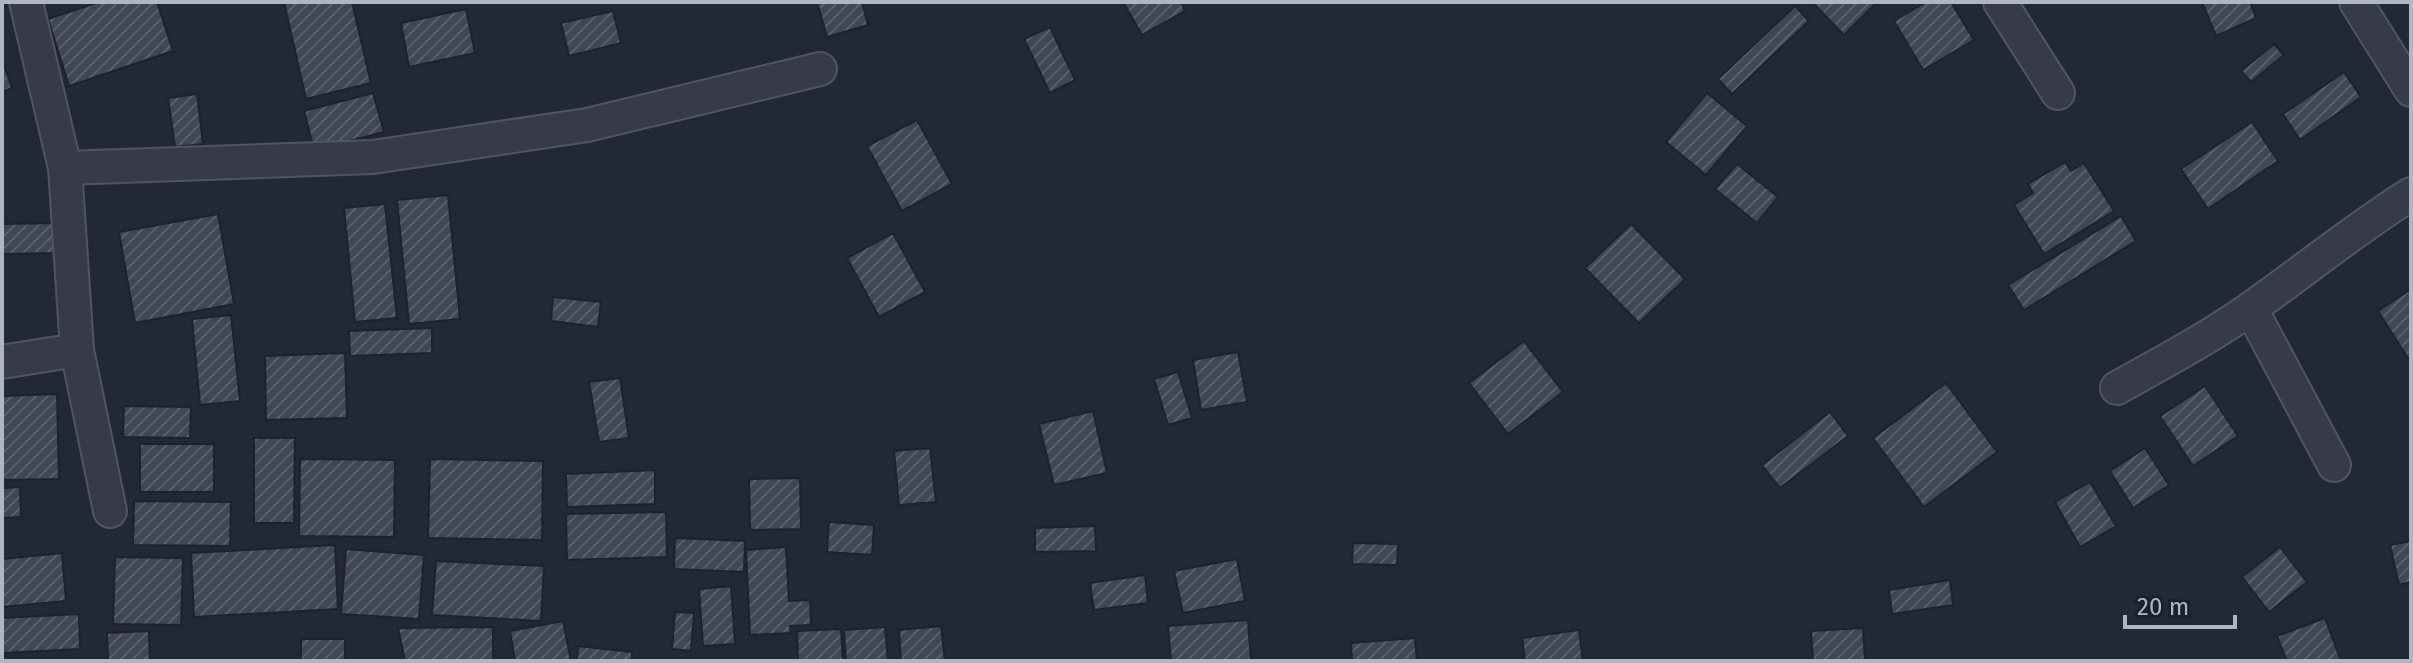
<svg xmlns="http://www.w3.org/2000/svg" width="2413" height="663" viewBox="0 0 2413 663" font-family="'Fira Sans',sans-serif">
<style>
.building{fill:url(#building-hatch);stroke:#1d222e;stroke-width:2}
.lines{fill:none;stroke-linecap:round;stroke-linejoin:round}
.street-casing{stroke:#505562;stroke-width:36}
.street{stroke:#363b47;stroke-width:32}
</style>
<defs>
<pattern id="building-hatch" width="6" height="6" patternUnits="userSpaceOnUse" patternTransform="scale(2)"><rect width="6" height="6" fill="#3f4656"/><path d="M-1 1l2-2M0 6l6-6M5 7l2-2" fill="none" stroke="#585e6d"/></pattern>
</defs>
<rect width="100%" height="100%" fill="#222836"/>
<g class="building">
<polygon points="99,2 157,2 173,51 69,86 48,19"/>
<polygon points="284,2 352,2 371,83 306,99"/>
<polygon points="817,2 862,2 868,25 827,37"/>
<polygon points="1123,2 1181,2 1185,11 1142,35"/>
<polygon points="1812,2 1877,2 1844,35"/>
<polygon points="1926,2 1951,2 1974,40 1923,70 1894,21"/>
<polygon points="2202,2 2250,2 2256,18 2216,36"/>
<polygon points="1795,6 1809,21 1732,94 1718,79"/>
<polygon points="466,9 475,53 409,67 401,23"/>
<polygon points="613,11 621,43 569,56 561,23"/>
<polygon points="1050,27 1075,80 1050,93 1024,39"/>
<polygon points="2274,44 2284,55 2251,82 2241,71"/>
<polygon points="2,59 12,88 2,92"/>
<polygon points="2344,72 2361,97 2300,140 2283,114"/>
<polygon points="373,93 384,132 314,150 304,111"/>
<polygon points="1707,93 1747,126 1706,175 1666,142"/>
<polygon points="197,94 203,144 175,147 168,98"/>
<polygon points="917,120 952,184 902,211 867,146"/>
<polygon points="2252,122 2278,161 2208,209 2181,169"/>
<polygon points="2065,162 2071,171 2084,163 2114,211 2044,254 2014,205 2033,193 2028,184"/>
<polygon points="1737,164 1778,197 1757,223 1715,189"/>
<polygon points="448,195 460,319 409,324 397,200"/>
<polygon points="385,204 397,318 355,322 344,208"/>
<polygon points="218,214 234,304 135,323 119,232"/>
<polygon points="2121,216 2136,241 2024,310 2008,285"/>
<polygon points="57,223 58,253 2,254 2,224"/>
<polygon points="1631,224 1685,279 1639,323 1585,268"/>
<polygon points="893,233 925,292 879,317 847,258"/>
<polygon points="2411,289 2411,363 2378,311"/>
<polygon points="553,297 601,302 598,327 551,321"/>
<polygon points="231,315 240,401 200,405 192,319"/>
<polygon points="432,328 432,353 350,356 349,331"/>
<polygon points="1524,341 1563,392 1508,434 1469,383"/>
<polygon points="1238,352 1247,402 1201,410 1193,360"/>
<polygon points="345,353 347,418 266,420 265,356"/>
<polygon points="1178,372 1192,418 1168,425 1154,379"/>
<polygon points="620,378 629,438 599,442 589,382"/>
<polygon points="1946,383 1997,452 1924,507 1873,438"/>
<polygon points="2205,386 2238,436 2193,466 2160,416"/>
<polygon points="57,394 59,479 2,480 2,396"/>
<polygon points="124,406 191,407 190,438 123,437"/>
<polygon points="1093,411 1107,473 1054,485 1039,424"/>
<polygon points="1830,412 1848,436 1780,488 1762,465"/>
<polygon points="254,438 295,438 294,523 254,523"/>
<rect x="140" y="444" width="74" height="48"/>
<polygon points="930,448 936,502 899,505 894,451"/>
<polygon points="2145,448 2169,485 2133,508 2110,471"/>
<polygon points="300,459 395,460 394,537 299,536"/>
<polygon points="430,459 543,461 542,540 428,538"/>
<polygon points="655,470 655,504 567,507 566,474"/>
<polygon points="800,478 801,529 750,530 749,479"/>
<polygon points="2090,482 2116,526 2080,547 2055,502"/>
<polygon points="20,487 21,517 2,518 2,488"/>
<polygon points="134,501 231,502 230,546 133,545"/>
<polygon points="666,512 667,557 567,560 566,514"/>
<polygon points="829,522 874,525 872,555 827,552"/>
<polygon points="1095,526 1096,551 1035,552 1035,528"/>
<polygon points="675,538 745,541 744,572 674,569"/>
<polygon points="2411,541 2411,582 2399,585 2390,545"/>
<polygon points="1353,543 1398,544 1397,565 1352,564"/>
<polygon points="335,545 338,609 194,617 191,553"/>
<polygon points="786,547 789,601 810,600 811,625 790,626 791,633 750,635 746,550"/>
<polygon points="2280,547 2307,582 2269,612 2242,577"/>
<polygon points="346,549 424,555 419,619 341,614"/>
<polygon points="62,553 66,601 2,607 2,559"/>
<polygon points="115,557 183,558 181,625 113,624"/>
<polygon points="1237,559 1245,601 1183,613 1174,571"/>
<polygon points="436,561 544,566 541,621 432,615"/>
<polygon points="1145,575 1148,603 1094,610 1090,583"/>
<polygon points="1950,580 1953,605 1892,614 1889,590"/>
<polygon points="731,586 735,644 703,646 699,589"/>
<polygon points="675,612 694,613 691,651 672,649"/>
<polygon points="79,614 80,649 2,653 2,618"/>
<polygon points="2325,618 2341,661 2287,661 2277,636"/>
<polygon points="1248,620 1251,661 1171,661 1168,626"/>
<polygon points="563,621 571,661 515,661 510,631"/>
<polygon points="941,626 945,661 901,661 899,630"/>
<polygon points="493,627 493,661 405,661 398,628"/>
<polygon points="885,627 888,661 846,661 844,630"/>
<polygon points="1863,628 1865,661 1813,661 1811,631"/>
<polygon points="841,629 843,661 798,661 797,631"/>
<polygon points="1579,630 1583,661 1525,661 1522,638"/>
<polygon points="149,631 150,661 108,661 107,633"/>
<polygon points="1415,638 1417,661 1352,661 1351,643"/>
<rect x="301" y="639" width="44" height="22"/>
<polygon points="578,646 632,652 632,661 577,661"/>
</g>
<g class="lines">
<g class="street-casing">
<g id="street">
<polyline points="26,2 65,168 77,350 110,511"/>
<polyline points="2000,2 2058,93"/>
<polyline points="2356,2 2411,90"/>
<polyline points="65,168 373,157 587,125 820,69"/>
<polyline points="2251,309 2334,465"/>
<polyline points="2,362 77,350"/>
<path d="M2117,388c45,-25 90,-49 133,-79 54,-38 105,-80 161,-115"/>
</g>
</g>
<use href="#street" class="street"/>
</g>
<rect width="2413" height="663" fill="none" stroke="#b0b5c3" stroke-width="8"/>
<path d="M2125 615v12h110v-12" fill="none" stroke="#b0b5c3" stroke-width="4"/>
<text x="2137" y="615" font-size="24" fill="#b0b5c3" stroke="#1b202b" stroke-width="6" paint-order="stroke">20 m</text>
</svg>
